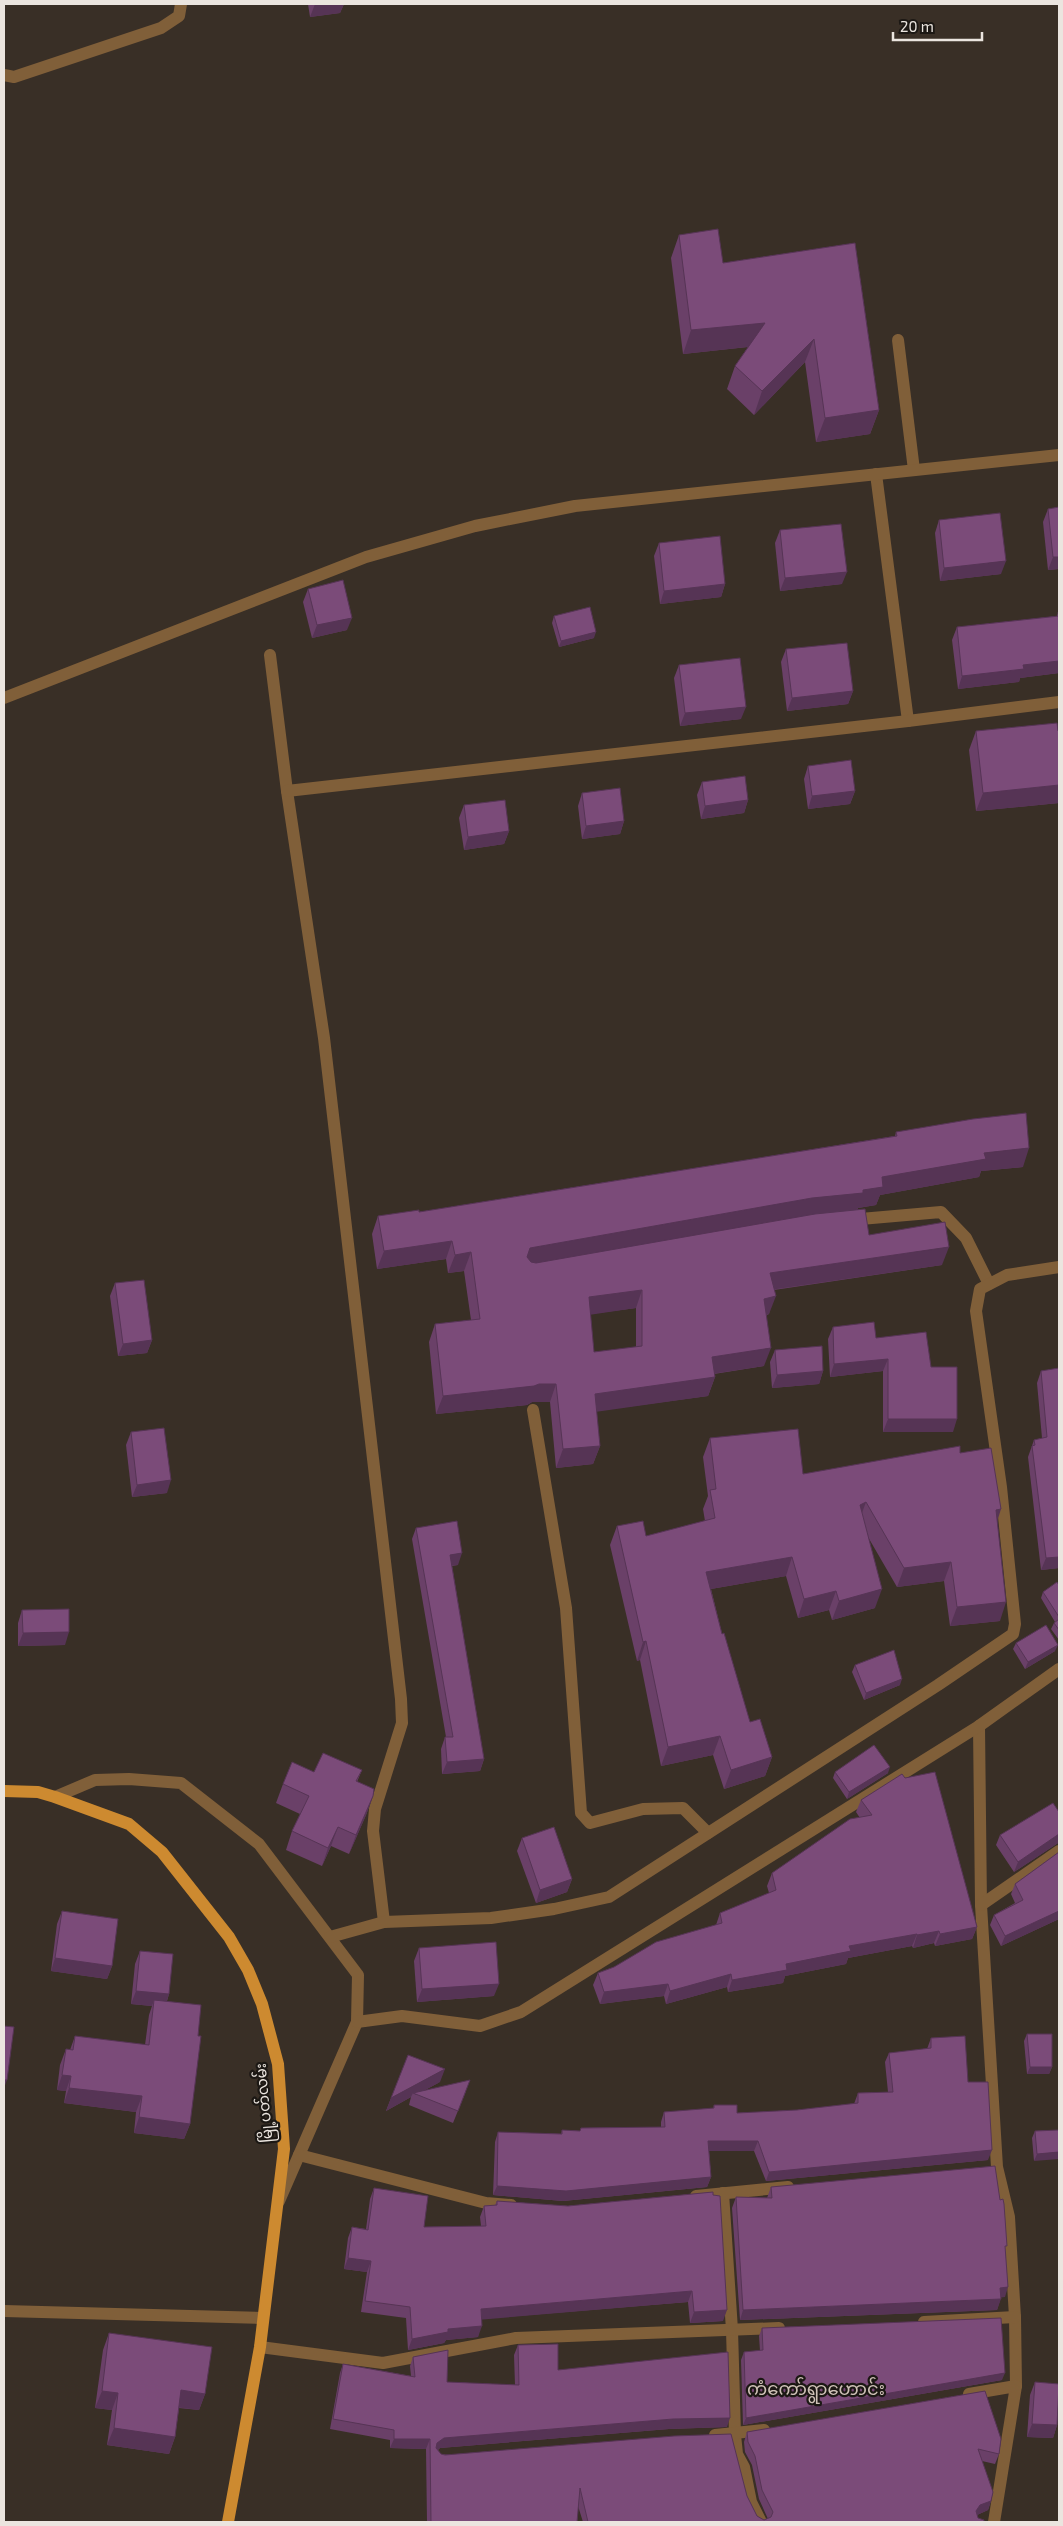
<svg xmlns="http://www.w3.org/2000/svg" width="1063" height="2526" viewBox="0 0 1063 2526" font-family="'Exo 2','Noto Sans Myanmar',sans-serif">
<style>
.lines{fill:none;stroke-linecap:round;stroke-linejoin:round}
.service{stroke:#805f39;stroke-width:12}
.minor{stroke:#805f39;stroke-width:12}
.primary{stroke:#cd8a30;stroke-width:12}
.wall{fill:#6a4068;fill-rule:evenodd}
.shaded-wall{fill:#563455}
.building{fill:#7b4b79;stroke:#563455;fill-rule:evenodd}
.labels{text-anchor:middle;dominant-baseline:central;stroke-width:4.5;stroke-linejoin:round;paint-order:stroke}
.street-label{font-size:15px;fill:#ebe5df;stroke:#1c1814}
.quarter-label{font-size:18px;fill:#cfc2b7;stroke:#1c1814}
</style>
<rect width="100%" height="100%" fill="#392f26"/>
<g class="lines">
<g class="service">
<polyline points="898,340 914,470"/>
<polyline points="876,474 908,721"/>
<polyline points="270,655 287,791 324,1038 401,1699 402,1723 375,1809 373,1831 384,1922"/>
<polyline points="4,698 366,557 475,526 575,506 1059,455"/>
<polyline points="287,791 908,721 1059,702"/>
</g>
<g class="minor">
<polyline points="4,75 14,77 161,28 179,16 181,4"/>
<polyline points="849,1220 941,1212 966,1238 989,1284"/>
<polyline points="533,1410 566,1608 581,1813 590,1823 643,1809 683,1808 708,1833"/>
<polyline points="979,1726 981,1905 997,2167 1009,2217 1015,2317 1016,2386"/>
<polyline points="55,1797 95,1780 129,1779 181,1783 259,1844 358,1975 357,2022 279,2201"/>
<polyline points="981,1905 1059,1851"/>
<polyline points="330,1937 384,1922 491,1918 554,1909 609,1897 938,1685 1013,1634 1015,1624 1001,1487 976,1311 980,1289 1007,1275 1059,1267"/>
<polyline points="357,2022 402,2016 480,2026 521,2012 979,1726 1059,1669"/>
<polyline points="299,2155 486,2203 511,2205"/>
<polyline points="723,2193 732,2330 735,2435 737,2454 744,2467 751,2502 761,2522"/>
<polyline points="696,2196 788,2187"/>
<polyline points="4,2311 263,2318"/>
<polyline points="924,2322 1015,2317"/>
<polyline points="260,2347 383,2363 516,2338 779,2328"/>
<polyline points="969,2394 1016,2386 994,2522"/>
<polyline points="715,2435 764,2430"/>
</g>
<polyline class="primary" points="4,1791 38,1792 55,1797 129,1824 162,1852 229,1937 248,1970 262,2004 278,2064 284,2149 260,2347 228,2522"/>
</g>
<g class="wall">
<polygon points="308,4 344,4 340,13 310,17"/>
<polygon points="679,235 723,263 855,243 879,410 870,434 816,442 805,362 754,415 727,389 735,366 748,347 683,354 671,258"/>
<polygon points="1059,507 1059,569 1048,570 1043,522 1048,509"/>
<polygon points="939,520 1001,574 940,581 935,533"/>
<polygon points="780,530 842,584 780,591 775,543"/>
<polygon points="659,543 725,584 721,597 660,604 654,556"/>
<polygon points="308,589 347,630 312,638 303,602"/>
<polygon points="1058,612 1059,612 1059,673 1020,678 1019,682 958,689 952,640 957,627 1057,616"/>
<polygon points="554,616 594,638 559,647 552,623"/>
<polygon points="786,649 853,691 848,704 787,711 781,662"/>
<polygon points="679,665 741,719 680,726 674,678"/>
<polygon points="976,731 1059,731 1059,803 976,811 969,750"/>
<polygon points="808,766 855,791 850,804 808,809 804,779"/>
<polygon points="702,782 748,800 744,813 701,819 697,795"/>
<polygon points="582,793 624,821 620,834 582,839 578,806"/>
<polygon points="464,805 509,831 504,844 464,850 459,818"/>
<path d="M896,1132l127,35 -42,4 -2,6 -99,18 -4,10 -18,3 -1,2 12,25 73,30 -168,25 -5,24 -2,1 -3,51 -50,8 1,3 -7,19 -112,15 4,35 -7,18 -37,4 -6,-66h-18l-5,3 -91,9 -7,-72 6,-18 36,-4 -7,-49 -16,2 -2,-14 -69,10 -5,-35 6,-18 41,-4 476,-76zM636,1308v39l-42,5 -4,-38z"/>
<polygon points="115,1283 152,1340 147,1353 118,1356 110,1296"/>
<polygon points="833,1327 876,1338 931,1367 953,1432 883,1432 883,1371 830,1377 828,1339"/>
<polygon points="775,1350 823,1371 819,1384 772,1388 770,1362"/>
<polygon points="1059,1368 1059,1568 1041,1570 1028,1457 1034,1440 1042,1438 1037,1383 1041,1371"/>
<polygon points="131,1432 167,1493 132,1497 126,1445"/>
<polygon points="710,1438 803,1474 960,1453 997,1521 1000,1621 950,1626 944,1581 897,1587 868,1537 875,1608 832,1620 829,1610 798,1618 786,1576 711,1589 722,1634 750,1722 772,1757 765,1776 724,1789 713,1755 661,1766 640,1660 637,1661 610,1545 617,1526 646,1536 705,1521 703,1509 708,1496 703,1457"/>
<polygon points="416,1528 458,1565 452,1566 484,1759 480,1771 442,1774 441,1749 445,1737 446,1737 412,1539"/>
<polygon points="1059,1585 1059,1640 1051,1629 1054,1623 1055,1622 1041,1598 1043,1592"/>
<polygon points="22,1610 65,1645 18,1646 18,1623"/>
<polygon points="1016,1643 1055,1651 1025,1669 1013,1649"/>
<polygon points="855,1665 900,1685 864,1700 852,1672"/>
<polygon points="362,1770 357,1782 373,1796 366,1815 349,1854 331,1846 322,1866 286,1850 292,1831 300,1814 276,1803 283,1784 314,1772"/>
<polygon points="835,1772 888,1773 847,1799 833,1778"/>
<polygon points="861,1800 977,1927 972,1939 935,1946 934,1943 913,1948 912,1946 848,1958 846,1964 785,1976 783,1983 728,1992 727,1987 666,2004 664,1996 600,2004 593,1985 598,1973 614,1967 716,1925 720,1913 769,1893 767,1886 772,1873 860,1818 856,1812"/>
<polygon points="1059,1812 1059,1844 1058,1843 1014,1872 996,1845 1000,1835"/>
<polygon points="522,1838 572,1879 567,1892 536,1903 517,1851"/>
<polygon points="1059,1852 1059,1919 1001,1946 990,1925 994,1915 1015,1903 1011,1894 1015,1884"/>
<polygon points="62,1911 112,1966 107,1979 51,1971 57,1924"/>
<polygon points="419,1948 494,1996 417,2002 414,1961"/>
<polygon points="140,1951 169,1994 167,2001 190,2124 184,2139 134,2133 136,2112 64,2103 66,2091 57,2090 60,2065 66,2049 70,2050 75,2036 145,2045 149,2015 152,2006 131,2004 135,1964"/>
<polygon points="1027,2034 1052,2067 1049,2074 1027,2074 1024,2041"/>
<polygon points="931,2038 968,2082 988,2160 766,2181 754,2151 709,2151 711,2177 707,2187 563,2201 493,2195 495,2142 498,2132 561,2134 562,2130 580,2131 581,2128 661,2127 661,2122 664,2112 713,2109 714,2105 737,2113 797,2110 854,2104 858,2093 888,2092 885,2062 889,2053 927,2049"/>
<polygon points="440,2082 423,2091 466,2091 453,2123 409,2105 411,2097 386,2111 391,2098"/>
<polygon points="1059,2130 1034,2161 1032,2138 1035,2131"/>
<polygon points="771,2187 1005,2251 1005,2297 1001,2297 997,2310 740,2320 732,2208 736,2197 767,2198"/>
<polygon points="374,2188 424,2227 481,2226 480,2217 484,2206 495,2205 497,2201 568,2206 713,2192 723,2321 690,2323 688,2302 481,2319 478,2337 446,2340 444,2343 408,2350 406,2318 361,2312 367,2272 344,2269 348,2238 352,2227 366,2229 370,2199"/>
<polygon points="762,2328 1002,2380 743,2425 741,2360 744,2352 760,2351 759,2336"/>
<polygon points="109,2333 205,2394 199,2410 179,2408 175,2437 169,2454 107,2445 112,2410 95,2408 103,2350"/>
<polygon points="518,2345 558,2370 727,2427 669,2429 440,2448 438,2450 441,2454 747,2496 757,2516 764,2520 768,2519 759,2499 752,2465 745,2452 744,2442 747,2432 985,2391 999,2454 995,2464 982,2461 991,2501 988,2510 977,2515 978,2518 984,2522 583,2522 578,2506 577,2522 427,2522 426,2449 390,2448 390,2440 330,2429 340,2373 343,2364 411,2376 410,2366 413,2357 447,2382 515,2385 514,2355"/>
<polygon points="1035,2382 1057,2425 1053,2438 1027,2437 1030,2395"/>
</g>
<g class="shaded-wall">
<polygon points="315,4 344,4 340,13 310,17"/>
<polygon points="765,323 756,346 683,354 691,330"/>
<polygon points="814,339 805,362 754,415 762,391"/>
<polygon points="879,410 870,434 816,442 825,418"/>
<polygon points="1053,557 1059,557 1059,569 1048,570"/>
<polygon points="1006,561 1001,574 940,581 944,568"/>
<polygon points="847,572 842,584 780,591 785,578"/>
<polygon points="725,584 721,597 660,604 664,591"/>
<polygon points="352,618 347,630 312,638 317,625"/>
<polygon points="596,632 594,638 559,647 561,641"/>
<polygon points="1059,661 1059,673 1020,678 1019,682 958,689 962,676 1023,665"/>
<polygon points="853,691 848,704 787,711 792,698"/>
<polygon points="746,707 741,719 680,726 685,713"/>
<polygon points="1059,785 1059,803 976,811 983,793"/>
<polygon points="855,791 850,804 808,809 812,796"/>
<polygon points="748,800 744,813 701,819 705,806"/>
<polygon points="624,821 620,834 582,839 586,826"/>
<polygon points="509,831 504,844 464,850 468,837"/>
<polygon points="1029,1148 1023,1167 981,1171 979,1177 880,1195 876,1205 858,1208 856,1211 523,1267 530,1248 812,1198 863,1190 882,1177 984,1153"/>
<polygon points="452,1241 446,1259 377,1269 384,1251"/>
<polygon points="949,1247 942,1265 763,1291 770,1273"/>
<polygon points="471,1252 464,1271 448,1273 455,1255"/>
<polygon points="642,1290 636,1308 582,1316 589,1297"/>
<polygon points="776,1296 769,1314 758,1317 764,1299"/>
<polygon points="152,1340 147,1353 118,1356 123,1344"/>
<polygon points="771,1348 764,1366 705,1375 712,1357"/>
<polygon points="888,1359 883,1371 830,1377 834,1364"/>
<polygon points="823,1371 819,1384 772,1388 777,1375"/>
<polygon points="715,1377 708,1396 588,1413 595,1394"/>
<polygon points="539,1384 556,1384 550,1402 532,1402 527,1405 436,1414 443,1396"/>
<polygon points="888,1419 957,1419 953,1432 883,1432"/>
<polygon points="600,1446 593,1464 556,1468 563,1449"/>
<polygon points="171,1480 167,1493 132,1497 137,1485"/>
<polygon points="866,1502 859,1521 860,1505"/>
<polygon points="1001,1509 995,1528 996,1510"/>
<polygon points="462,1553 458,1565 446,1566 450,1555"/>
<polygon points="792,1557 786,1576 699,1591 706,1572"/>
<polygon points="1059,1557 1059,1568 1041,1570 1046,1558"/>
<polygon points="951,1562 944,1581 897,1587 904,1568"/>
<polygon points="882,1589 875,1608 832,1620 839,1601"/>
<polygon points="836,1591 829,1610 798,1618 804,1599"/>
<polygon points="1006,1602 1000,1621 950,1626 957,1607"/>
<polygon points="69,1632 65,1645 18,1646 23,1633"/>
<polygon points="646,1641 640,1660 637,1661 643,1642"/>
<polygon points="1058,1645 1055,1651 1025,1669 1028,1662"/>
<polygon points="902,1679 900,1685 864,1700 866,1693"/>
<polygon points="720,1736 713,1755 661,1766 668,1747"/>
<polygon points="772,1757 765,1776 724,1789 731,1770"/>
<polygon points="484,1759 480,1771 442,1774 447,1762"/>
<polygon points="890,1767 888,1773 847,1799 849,1792"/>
<polygon points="373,1796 366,1815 349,1854 356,1835"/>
<polygon points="338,1827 331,1846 322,1866 328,1848"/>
<polygon points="1059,1834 1059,1839 1058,1843 1014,1872 1018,1862"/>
<polygon points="572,1879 567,1892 536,1903 540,1890"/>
<polygon points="1059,1911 1059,1919 1001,1946 1005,1936"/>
<polygon points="977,1927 972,1939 935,1946 940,1934"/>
<polygon points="939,1931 934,1943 913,1948 917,1935"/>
<polygon points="917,1934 912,1946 848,1958 846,1964 785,1976 783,1983 728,1992 732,1980 849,1946"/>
<polygon points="55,1958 112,1966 107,1979 51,1971"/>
<polygon points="731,1974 727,1987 666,2004 670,1991"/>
<polygon points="499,1984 494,1996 417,2002 422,1989"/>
<polygon points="668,1984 664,1996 600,2004 604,1992"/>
<polygon points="136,1991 169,1994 165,2007 154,2000 152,2006 131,2004"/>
<polygon points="1030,2067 1052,2067 1049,2074 1027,2074"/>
<polygon points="445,2069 440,2082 416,2095 413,2093 411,2097 386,2111 391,2098"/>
<polygon points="62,2075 71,2076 66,2091 57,2090"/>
<polygon points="4,2080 7,2080 4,2088"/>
<polygon points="69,2088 142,2096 136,2112 64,2103"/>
<polygon points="139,2117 190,2124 184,2139 134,2133"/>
<polygon points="708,2141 758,2141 754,2151 705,2151"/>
<polygon points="992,2150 988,2160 766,2181 769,2172"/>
<polygon points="1059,2152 1059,2159 1034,2161 1037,2154"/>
<polygon points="711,2177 707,2187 563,2201 493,2195 497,2186"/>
<polygon points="348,2258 371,2261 367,2272 344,2269"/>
<polygon points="1008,2287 1005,2297 997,2298 1000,2288"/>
<polygon points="692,2291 688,2302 477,2320 481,2309"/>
<polygon points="1001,2299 997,2310 740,2320 743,2310"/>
<polygon points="727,2310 723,2321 690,2323 694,2312"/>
<polygon points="482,2326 478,2337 446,2340 444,2343 408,2350 412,2339 448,2329"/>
<polygon points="1005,2373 1002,2380 743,2425 746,2418"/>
<polygon points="181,2390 205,2394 199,2410 175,2407"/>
<polygon points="102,2391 118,2393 112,2410 95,2408"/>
<polygon points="730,2418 727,2427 669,2429 440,2448 434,2452 437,2443 444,2438 673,2419"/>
<polygon points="1032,2424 1057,2425 1053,2438 1027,2437"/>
<polygon points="114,2428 175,2437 169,2454 107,2445"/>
<polygon points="394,2439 430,2439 426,2449 390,2448"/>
<polygon points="991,2501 988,2510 977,2515 976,2511 980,2505"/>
</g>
<g class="building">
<polygon points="718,229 723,263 855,243 879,410 825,418 814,339 762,391 735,366 765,323 691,330 679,235"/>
<polygon points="1059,507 1059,557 1053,557 1048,509"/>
<polygon points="1000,513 1006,561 944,568 939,520"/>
<polygon points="841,524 847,572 785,578 780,530"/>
<polygon points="720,536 725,584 664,591 659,543"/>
<polygon points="343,580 352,618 317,625 308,589"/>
<polygon points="590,607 596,632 561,641 554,616"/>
<polygon points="1058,612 1059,612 1059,661 1023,665 1024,669 962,676 957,627 1059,616"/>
<polygon points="847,643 853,691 792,698 786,649"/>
<polygon points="740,658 746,707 685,713 679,665"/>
<polygon points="1057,723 1058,731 1059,731 1059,785 983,793 976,731"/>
<polygon points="851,760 855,791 812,796 808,766"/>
<polygon points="745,776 748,800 705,806 702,782"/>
<polygon points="620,788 624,821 586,826 582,793"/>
<polygon points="505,800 509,831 468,837 464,805"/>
<path d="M1026,1113l3,35 -45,5 2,6 -104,18 1,10 -20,3v3l-51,5 -282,50 -3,9 4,5 5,1 279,-49 50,-5 4,26 76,-13 4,25 -179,26 6,23 -12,3 7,49 -59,9 3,20 -120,17 5,52 -37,3 -7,-65h-17l-5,2 -91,10 -8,-72 45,-5 -9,-67 -16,3 -3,-14 -68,10 -6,-35 41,-6v2l478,-76 -1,-4 77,-13zM642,1290v56l-48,6 -5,-55z"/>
<polygon points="144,1280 152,1340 123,1344 115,1283"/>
<polygon points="874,1322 876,1338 926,1332 931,1367 957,1367 957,1419 888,1419 888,1359 834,1364 833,1327"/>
<polygon points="822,1346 823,1371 777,1375 775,1350"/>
<polygon points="1059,1368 1059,1557 1046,1558 1032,1446 1035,1445 1034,1440 1047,1437 1041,1371"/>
<polygon points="164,1428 171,1480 137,1485 131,1432"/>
<polygon points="798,1429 803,1474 960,1446 960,1453 991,1448 1001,1509 996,1510 1006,1602 957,1607 951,1562 904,1568 866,1502 860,1505 882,1589 839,1601 836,1591 804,1599 792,1557 706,1572 722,1634 724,1633 750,1722 760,1719 772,1757 731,1770 720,1736 668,1747 646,1641 643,1642 617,1526 643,1521 646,1536 715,1518 710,1490 716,1489 710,1438"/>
<polygon points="457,1521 462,1553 450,1555 484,1759 447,1762 445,1737 453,1737 416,1528"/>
<polygon points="1057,1582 1059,1585 1059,1617 1043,1592"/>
<polygon points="69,1609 69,1632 23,1633 22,1610"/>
<polygon points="1059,1619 1059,1630 1054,1623"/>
<polygon points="1046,1625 1058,1645 1028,1662 1016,1643"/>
<polygon points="894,1650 902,1679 866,1693 855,1665"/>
<polygon points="874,1745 890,1767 849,1792 835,1772"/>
<polygon points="323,1753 362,1770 356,1781 374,1789 373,1796 356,1835 338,1827 328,1848 292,1831 309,1796 283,1784 292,1762 314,1772"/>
<polygon points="935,1772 977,1927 940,1934 939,1931 917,1935 917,1934 849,1946 851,1951 786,1964 787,1970 732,1980 731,1974 670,1991 668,1984 604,1992 598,1973 614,1967 656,1942 722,1923 720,1913 776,1890 772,1873 850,1819 872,1815 861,1800 902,1774 905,1778"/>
<polygon points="1053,1803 1059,1812 1059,1834 1018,1862 1000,1835"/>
<polygon points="554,1827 572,1879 540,1890 522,1838"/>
<polygon points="1059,1852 1059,1911 1005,1936 994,1915 1023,1900 1015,1884"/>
<polygon points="62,1911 118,1919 112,1966 55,1958"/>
<polygon points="496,1942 499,1984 422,1989 419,1948"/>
<polygon points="140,1951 173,1954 169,1994 136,1991"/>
<polygon points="154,2000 201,2005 198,2036 201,2036 190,2124 139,2117 142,2096 69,2088 71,2076 62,2075 66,2049 73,2050 75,2036 149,2045"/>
<polygon points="4,2026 14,2027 7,2080 4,2080"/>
<polygon points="1027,2034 1052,2034 1052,2067 1030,2067"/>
<polygon points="965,2036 968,2082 988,2082 992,2150 769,2172 758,2141 708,2141 711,2177 566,2191 497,2186 498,2132 562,2134 562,2130 580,2131 581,2128 665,2127 664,2112 714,2108 714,2105 737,2105 737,2113 797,2110 858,2103 858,2093 893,2092 889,2053 931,2048 931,2038"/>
<polygon points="408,2055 445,2069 391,2098"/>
<polygon points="470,2080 458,2111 413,2093"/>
<polygon points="1059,2130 1059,2152 1037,2154 1035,2131"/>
<polygon points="995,2166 1000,2200 1003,2199 1004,2204 1007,2246 1005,2246 1008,2287 1000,2288 1001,2299 743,2310 736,2197 772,2198 771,2187"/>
<polygon points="374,2188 428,2196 424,2227 486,2226 484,2206 497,2205 497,2201 568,2206 713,2192 713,2195 720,2196 727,2310 694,2312 692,2291 481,2309 482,2326 448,2329 448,2332 412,2339 410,2307 365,2301 371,2261 348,2258 352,2227 368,2230"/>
<polygon points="1001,2318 1005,2373 746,2418 744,2352 763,2350 762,2328"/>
<polygon points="109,2333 212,2347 205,2394 181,2390 175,2437 114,2428 118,2393 102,2391"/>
<polygon points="558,2344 558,2370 728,2352 730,2418 673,2419 444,2438 437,2443 436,2448 441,2454 445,2455 674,2436 731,2434 747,2496 757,2516 764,2520 771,2517 773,2512 762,2490 755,2456 748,2442 747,2432 985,2391 1001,2439 999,2454 978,2449 993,2492 991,2501 980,2505 976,2511 978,2518 984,2520 984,2522 588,2522 580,2488 577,2522 431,2522 430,2439 394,2439 394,2430 333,2419 343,2364 415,2377 413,2357 448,2350 447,2382 519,2385 518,2345"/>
<polygon points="1035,2382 1059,2384 1057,2425 1032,2424"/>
</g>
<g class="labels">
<g class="street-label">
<text transform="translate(263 2103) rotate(-95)">မြို့ပတ်လမ်း</text>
</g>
<g class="quarter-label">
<text x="816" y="2388">ကံကော်ရွာဟောင်း</text>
</g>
</g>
<rect width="1063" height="2526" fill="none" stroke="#ebe5df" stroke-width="10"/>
<path d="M893 32v8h89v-8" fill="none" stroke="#ebe5df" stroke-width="2.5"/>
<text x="900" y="32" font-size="15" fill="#ebe5df" stroke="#1c1814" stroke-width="4" paint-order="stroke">20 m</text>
</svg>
